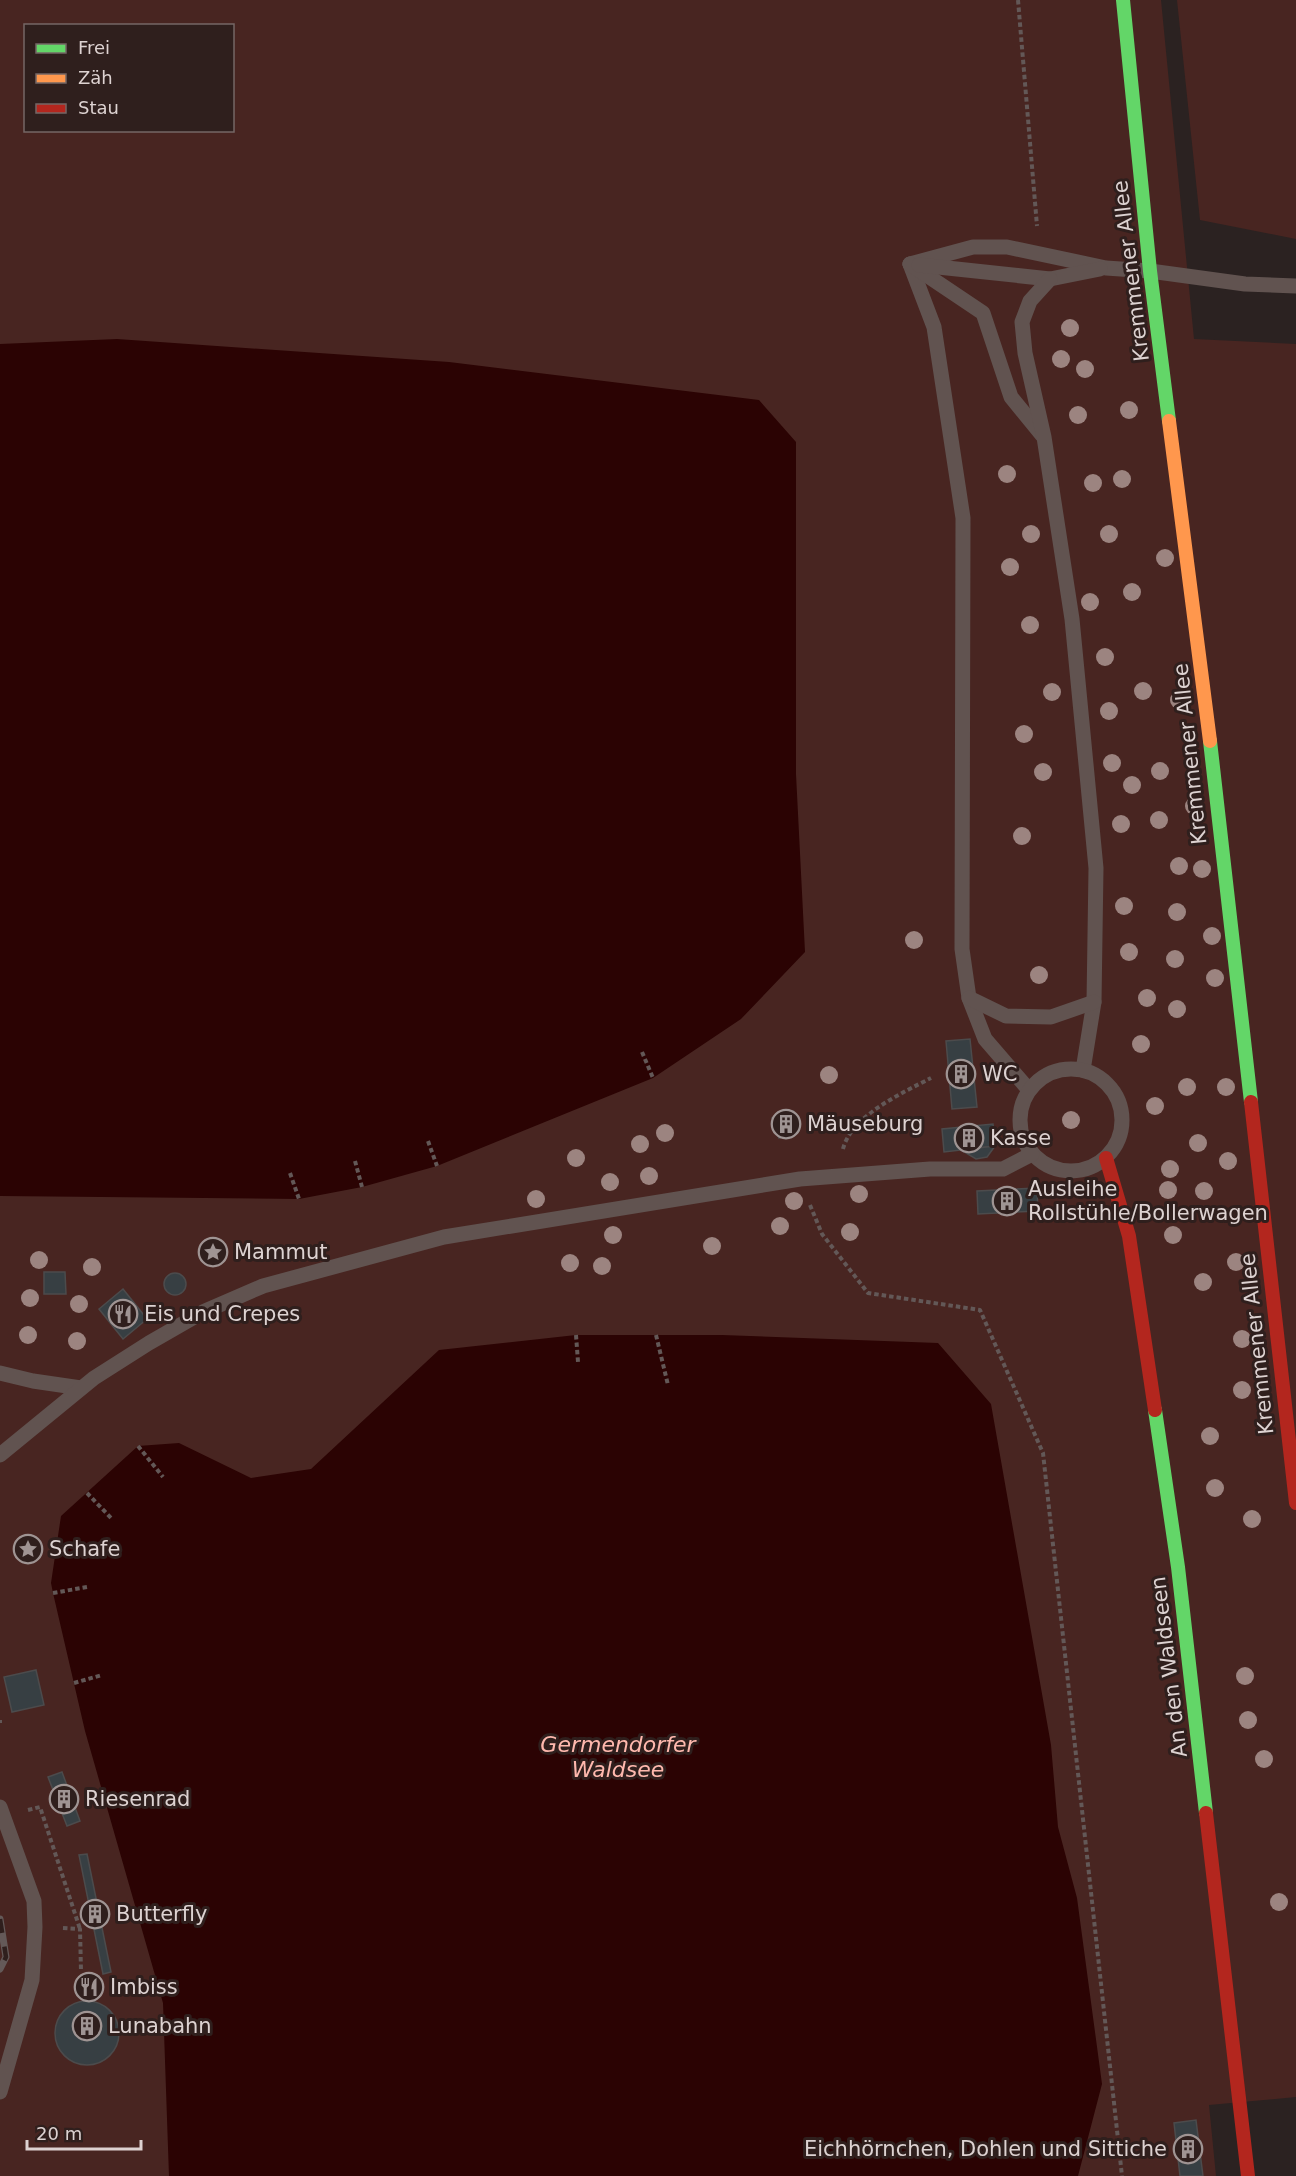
<svg xmlns="http://www.w3.org/2000/svg" width="1296" height="2176" viewBox="0 0 1296 2176" font-family="'DejaVu Sans',sans-serif">
<style>
.green{fill:#482521;fill-rule:evenodd}
.water{fill:#2b0303}
.building{fill:#373f43;stroke:#4c4b4c;stroke-width:1.5}
.lines{fill:none;stroke-linecap:round;stroke-linejoin:round}
.path{stroke:#635857;stroke-width:4;stroke-dasharray:4.5 3;stroke-linecap:butt}
.lane{stroke:#615350;stroke-width:15}
.fast{stroke:#63d668;stroke-width:14}
.slow{stroke:#ff974d;stroke-width:14}
.jam{stroke:#b3261e;stroke-width:14}
.rail-casing{stroke:#645958;stroke-width:7}
.rail{stroke:#2f1f1d;stroke-width:4.5;stroke-dasharray:14;stroke-linecap:butt}
.tree{fill:#9c8480}
.labels{text-anchor:middle;dominant-baseline:central;stroke-width:6;stroke-linejoin:round;paint-order:stroke}
.street-label{font-size:21px;fill:#ddd2d1;stroke:#2f1f1d}
.poi-label{font-size:21px;fill:#ddd2d1;stroke:#2f1f1d;text-anchor:start}
.water-label{font-size:22px;font-style:italic;fill:#feb8ad;stroke:#2f1f1d}
</style>
<rect width="100%" height="100%" fill="#2b2221"/>
<g class="green">
<path d="M0,0h1161l33,339 102,5v1753l-87,8 7,71h-1216zM26,26h206v104h-206z"/>
<polygon points="1177,0 1296,0 1296,239 1200,220"/>
</g>
<g class="water">
<polygon points="117,339 449,362 759,400 796,442 796,774 805,952 741,1019 653,1078 437,1166 362,1187 299,1199 0,1196 0,344"/>
<polygon points="576,1335 722,1335 938,1343 991,1404 1051,1745 1058,1827 1077,1898 1102,2084 1078,2176 169,2176 163,2003 85,1731 53,1593 51,1583 61,1516 138,1446 179,1443 251,1478 311,1469 439,1350"/>
</g>
<g class="building">
<polygon points="970,1039 977,1107 952,1109 946,1041"/>
<polygon points="793,1111 799,1131 779,1138 772,1118"/>
<polygon points="993,1124 995,1146 944,1152 942,1129"/>
<polygon points="995,1146 987,1157 976,1159 961,1150"/>
<polygon points="1037,1188 1038,1211 978,1214 977,1191"/>
<polygon points="44,1272 65,1272 66,1294 44,1294"/>
<circle cx="175" cy="1284" r="11"/>
<polygon points="123,1289 147,1319 123,1339 99,1309"/>
<polygon points="36,1670 44,1705 12,1712 4,1677"/>
<polygon points="62,1772 80,1821 67,1826 48,1777"/>
<polygon points="87,1854 111,1972 103,1974 79,1855"/>
<polygon points="99,1976 99,1997 80,1997 79,1977"/>
<circle cx="87" cy="2033" r="32"/>
<polygon points="1196,2120 1203,2176 1180,2176 1174,2123"/>
</g>
<g class="lines">
<g class="path">
<polyline points="1018,0 1037,226"/>
<polyline points="642,1052 653,1078"/>
<polyline points="428,1141 437,1166"/>
<path d="M843,1149c8,-33 59,-56 88,-71"/>
<polyline points="355,1161 362,1187"/>
<polyline points="290,1173 299,1199"/>
<polyline points="810,1205 822,1234 868,1293 980,1310 1043,1453 1122,2176"/>
<polyline points="576,1335 578,1362"/>
<polyline points="656,1335 668,1385"/>
<polyline points="138,1446 163,1477"/>
<polyline points="87,1493 112,1519"/>
<polyline points="53,1593 87,1587"/>
<polyline points="74,1683 102,1675"/>
<polyline points="0,1720 0,1723"/>
<polyline points="28,1810 40,1807 80,1929"/>
<polyline points="63,1928 80,1929 81,1971"/>
</g>
<g class="lane">
<polyline points="910,264 934,327 963,518 962,949 969,998 985,1039 1029,1090"/>
<polyline points="910,264 973,247 1007,247 1106,268 1150,271 1245,284 1296,286"/>
<polyline points="910,264 983,313 1011,397 1042,435"/>
<polyline points="919,265 1050,279 1100,269"/>
<polyline points="1050,279 1030,301 1022,322 1025,353 1044,437 1072,619 1096,868 1094,1002 1083,1070"/>
<polyline points="969,998 1006,1016 1051,1017 1094,1002"/>
<circle cx="1071" cy="1120" r="51"/>
<polyline points="0,1373 33,1381 81,1388"/>
<polyline points="0,1455 94,1378 149,1343 203,1312 263,1286 444,1237 800,1179 930,1169 1003,1169 1032,1154"/>
<polyline points="0,1807 34,1901 35,1927 32,1980 0,2092"/>
</g>
<g class="fast">
<polyline points="1123,0 1150,271 1169,421"/>
<polyline points="1210,741 1251,1102"/>
<polyline points="1155,1410 1178,1567 1206,1813"/>
</g>
<polyline class="slow" points="1169,421 1210,741"/>
<g class="jam">
<polyline points="1251,1102 1296,1503"/>
<polyline points="1106,1158 1129,1236 1155,1410"/>
<polyline points="1206,1813 1248,2176"/>
</g>
<g class="rail-casing">
<polyline id="rail" points="0,1919 6,1957 0,1969"/>
</g>
<use href="#rail" class="rail"/>
</g>
<g class="tree">
<circle cx="1070" cy="328" r="9"/>
<circle cx="1061" cy="359" r="9"/>
<circle cx="1085" cy="369" r="9"/>
<circle cx="1129" cy="410" r="9"/>
<circle cx="1078" cy="415" r="9"/>
<circle cx="1007" cy="474" r="9"/>
<circle cx="1122" cy="479" r="9"/>
<circle cx="1093" cy="483" r="9"/>
<circle cx="1031" cy="534" r="9"/>
<circle cx="1109" cy="534" r="9"/>
<circle cx="1165" cy="558" r="9"/>
<circle cx="1010" cy="567" r="9"/>
<circle cx="1132" cy="592" r="9"/>
<circle cx="1090" cy="602" r="9"/>
<circle cx="1030" cy="625" r="9"/>
<circle cx="1105" cy="657" r="9"/>
<circle cx="1143" cy="691" r="9"/>
<circle cx="1052" cy="692" r="9"/>
<circle cx="1179" cy="700" r="9"/>
<circle cx="1109" cy="711" r="9"/>
<circle cx="1024" cy="734" r="9"/>
<circle cx="1112" cy="763" r="9"/>
<circle cx="1160" cy="771" r="9"/>
<circle cx="1043" cy="772" r="9"/>
<circle cx="1132" cy="785" r="9"/>
<circle cx="1194" cy="806" r="9"/>
<circle cx="1159" cy="820" r="9"/>
<circle cx="1121" cy="824" r="9"/>
<circle cx="1022" cy="836" r="9"/>
<circle cx="1179" cy="866" r="9"/>
<circle cx="1202" cy="869" r="9"/>
<circle cx="1124" cy="906" r="9"/>
<circle cx="1177" cy="912" r="9"/>
<circle cx="1212" cy="936" r="9"/>
<circle cx="914" cy="940" r="9"/>
<circle cx="1129" cy="952" r="9"/>
<circle cx="1175" cy="959" r="9"/>
<circle cx="1039" cy="975" r="9"/>
<circle cx="1215" cy="978" r="9"/>
<circle cx="1147" cy="998" r="9"/>
<circle cx="1177" cy="1009" r="9"/>
<circle cx="1141" cy="1044" r="9"/>
<circle cx="829" cy="1075" r="9"/>
<circle cx="1187" cy="1087" r="9"/>
<circle cx="1226" cy="1087" r="9"/>
<circle cx="1155" cy="1106" r="9"/>
<circle cx="1071" cy="1120" r="9"/>
<circle cx="665" cy="1133" r="9"/>
<circle cx="1198" cy="1143" r="9"/>
<circle cx="640" cy="1144" r="9"/>
<circle cx="576" cy="1158" r="9"/>
<circle cx="1228" cy="1161" r="9"/>
<circle cx="1170" cy="1169" r="9"/>
<circle cx="649" cy="1176" r="9"/>
<circle cx="610" cy="1182" r="9"/>
<circle cx="1168" cy="1190" r="9"/>
<circle cx="1204" cy="1191" r="9"/>
<circle cx="859" cy="1194" r="9"/>
<circle cx="536" cy="1199" r="9"/>
<circle cx="794" cy="1201" r="9"/>
<circle cx="780" cy="1226" r="9"/>
<circle cx="850" cy="1232" r="9"/>
<circle cx="613" cy="1235" r="9"/>
<circle cx="1173" cy="1235" r="9"/>
<circle cx="712" cy="1246" r="9"/>
<circle cx="39" cy="1260" r="9"/>
<circle cx="1236" cy="1262" r="9"/>
<circle cx="570" cy="1263" r="9"/>
<circle cx="602" cy="1266" r="9"/>
<circle cx="92" cy="1267" r="9"/>
<circle cx="1203" cy="1282" r="9"/>
<circle cx="30" cy="1298" r="9"/>
<circle cx="79" cy="1304" r="9"/>
<circle cx="28" cy="1335" r="9"/>
<circle cx="1242" cy="1339" r="9"/>
<circle cx="77" cy="1341" r="9"/>
<circle cx="1242" cy="1390" r="9"/>
<circle cx="1210" cy="1436" r="9"/>
<circle cx="1215" cy="1488" r="9"/>
<circle cx="1252" cy="1519" r="9"/>
<circle cx="1245" cy="1676" r="9"/>
<circle cx="1248" cy="1720" r="9"/>
<circle cx="1264" cy="1759" r="9"/>
<circle cx="1279" cy="1902" r="9"/>
</g>
<defs>
<g id="building-ring" transform="scale(1.5)"><circle r="9.5" fill="#2f1f1d" stroke="#9f9493" stroke-width="1.5"/><path d="M-4-6H4V6H1V3H-1V6H-4ZM-2.5-4.3h1.7v1.8h-1.7ZM.8-4.3h1.7v1.8H.8ZM-2.5-1h1.7V.8h-1.7ZM.8-1h1.7V.8H.8Z" fill="#9f9493"/></g>
<g id="sight-ring" transform="scale(1.5)"><circle r="9.5" fill="#2f1f1d" stroke="#9f9493" stroke-width="1.5"/><path d="M0-6L1.8-2.2L6-1.7L2.9 1.2L3.7 5.4L0 3.3L-3.7 5.4L-2.9 1.2L-6-1.7L-1.8-2.2Z" fill="#9f9493"/></g>
<g id="restaurant-ring" transform="scale(1.5)"><circle r="9.5" fill="#2f1f1d" stroke="#9f9493" stroke-width="1.5"/><path d="M-5-6h1v4h1v-4h1v4h1v-4h1v5L-1.5 .5V6h-2V.5L-5-1ZM5-6V6H3V1.5H1.5Q1.5-4 5-6Z" fill="#9f9493"/></g>
</defs>
<g fill-rule="evenodd">
<use href="#building-ring" x="961" y="1074"/>
<use href="#building-ring" x="786" y="1124"/>
<use href="#building-ring" x="969" y="1138"/>
<use href="#building-ring" x="1007" y="1201"/>
<use href="#sight-ring" x="213" y="1252"/>
<use href="#restaurant-ring" x="123" y="1314"/>
<use href="#sight-ring" x="28" y="1549"/>
<use href="#building-ring" x="64" y="1799"/>
<use href="#building-ring" x="95" y="1914"/>
<use href="#restaurant-ring" x="89" y="1987"/>
<use href="#building-ring" x="87" y="2026"/>
<use href="#building-ring" x="1188" y="2149"/>
</g>
<g class="labels">
<g class="street-label">
<text transform="translate(1131 271) rotate(-97)">Kremmener Allee</text>
<text transform="translate(1190 754) rotate(-96)">Kremmener Allee</text>
<text transform="translate(1257 1344) rotate(-96)">Kremmener Allee</text>
<text transform="translate(1169 1667) rotate(-97)">An den Waldseen</text>
</g>
<g class="poi-label">
<text x="982" y="1074">WC</text>
<text x="807" y="1124">Mäuseburg</text>
<text x="990" y="1138">Kasse</text>
<text x="1028" y="1189">Ausleihe<tspan x="1028" dy="24">Rollstühle/Bollerwagen</tspan></text>
<text x="234" y="1252">Mammut</text>
<text x="144" y="1314">Eis und Crepes</text>
<text x="49" y="1549">Schafe</text>
<text x="85" y="1799">Riesenrad</text>
<text x="116" y="1914">Butterfly</text>
<text x="110" y="1987">Imbiss</text>
<text x="108" y="2026">Lunabahn</text>
<text x="1167" y="2149" text-anchor="end">Eichhörnchen, Dohlen und Sittiche</text>
</g>
<g class="water-label">
<text x="618" y="1744">Germendorfer<tspan x="618" dy="25">Waldsee</tspan></text>
</g>
</g>
<rect x="24" y="24" width="210" height="108" fill="#2f1f1d" stroke="#756765" stroke-width="1.5"/>
<rect x="36" y="44" width="30" height="9" fill="#63d668" stroke="#756765" stroke-width="1.5"/>
<text x="78" y="54" font-size="18" fill="#ddd2d1">Frei</text>
<rect x="36" y="74" width="30" height="9" fill="#ff974d" stroke="#756765" stroke-width="1.5"/>
<text x="78" y="84" font-size="18" fill="#ddd2d1">Zäh</text>
<rect x="36" y="104" width="30" height="9" fill="#b3261e" stroke="#756765" stroke-width="1.5"/>
<text x="78" y="114" font-size="18" fill="#ddd2d1">Stau</text>
<path d="M27 2140v9h114v-9" fill="none" stroke="#ddd2d1" stroke-width="3"/>
<text x="36" y="2140" font-size="18" fill="#ddd2d1" stroke="#2f1f1d" stroke-width="4.5" paint-order="stroke">20 m</text>
</svg>
